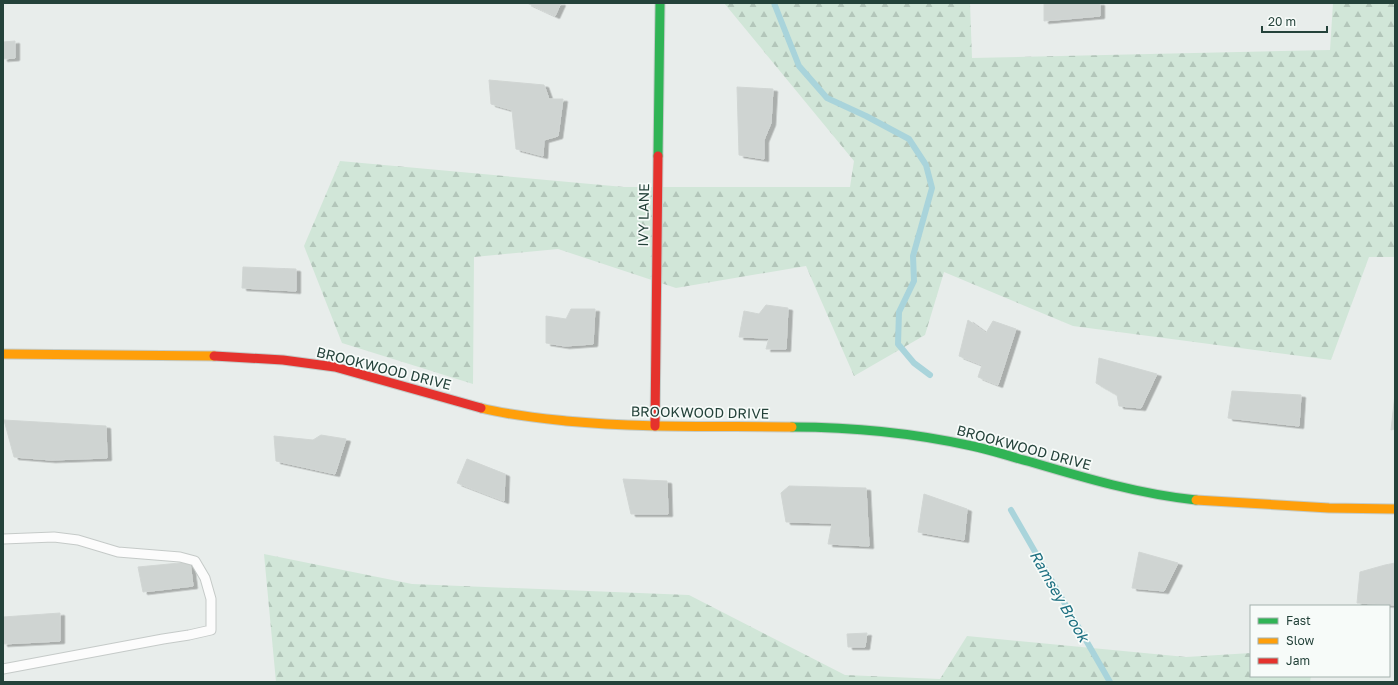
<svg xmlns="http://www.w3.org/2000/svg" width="1398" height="685" viewBox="0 0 1398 685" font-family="'Golos Text',sans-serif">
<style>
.forest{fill:url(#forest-firs)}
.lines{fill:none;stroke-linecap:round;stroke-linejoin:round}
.stream{stroke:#a9d4db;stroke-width:6}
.building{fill:#cfd4d2;stroke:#d1d6d4;filter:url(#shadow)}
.lane-casing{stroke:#c5cac8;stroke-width:11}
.fast-casing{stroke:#c3cbc8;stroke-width:11}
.slow-casing{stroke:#c3cbc8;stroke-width:11}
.jam-casing{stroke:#c3cbc8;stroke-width:11}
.lane{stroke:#fcfcfc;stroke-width:9}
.fast{stroke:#30b455;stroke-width:9}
.slow{stroke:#ff9f0a;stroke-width:9}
.jam{stroke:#e5322d;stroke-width:9}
.labels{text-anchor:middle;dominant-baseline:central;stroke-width:3.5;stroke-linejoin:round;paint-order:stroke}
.street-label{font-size:14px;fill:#24423a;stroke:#f7fbf9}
.water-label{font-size:15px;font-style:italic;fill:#1c6f80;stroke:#f7fbf9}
</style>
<defs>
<pattern id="forest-firs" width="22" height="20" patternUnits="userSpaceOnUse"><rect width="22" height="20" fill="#d1e6d8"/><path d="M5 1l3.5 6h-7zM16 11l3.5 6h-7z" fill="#b3c6ba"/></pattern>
<filter id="shadow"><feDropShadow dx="4.5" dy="2.5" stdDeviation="0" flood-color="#0004"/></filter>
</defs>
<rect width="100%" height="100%" fill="#e8edeb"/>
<g class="forest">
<polygon points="724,3 970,3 972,58 1330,50 1333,3 1395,3 1395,257 1369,257 1331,360 1073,326 944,272 925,335 854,376 806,266 676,288 558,249 474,257 473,384 342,343 304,246 340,161 624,187 850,187 854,161"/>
<polygon points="264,554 412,584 689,595 845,675 940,679 967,636 1186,657 1251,653 1251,676 1311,676 1310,682 276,682"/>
</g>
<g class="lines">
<g class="stream">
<polyline points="774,3 799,66 827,98 866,116 909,139 926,165 932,188 913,256 914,281 899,312 898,344 914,363 930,375"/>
<polyline points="1011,510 1110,682"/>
</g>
</g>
<g class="building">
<polygon points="527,3 561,3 555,16"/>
<polygon points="1044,3 1100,3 1100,16 1044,21"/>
<polygon points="15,41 15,58 3,59 3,42"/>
<polygon points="489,80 544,85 549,99 563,99 558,136 544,140 543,156 516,149 512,110 491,104"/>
<polygon points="737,87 773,89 771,123 764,140 764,159 739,155"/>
<polygon points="243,267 296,269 296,291 242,288"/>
<polygon points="766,305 788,308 786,349 766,349 769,338 739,337 744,311 759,314"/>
<polygon points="571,309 595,309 593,344 565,346 546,343 546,316 566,319"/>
<polygon points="968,320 986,333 993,321 1016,329 998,385 978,377 982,365 959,356"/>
<polygon points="1099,358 1157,374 1141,408 1119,406 1117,395 1096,383"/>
<polygon points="1232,391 1301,395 1299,426 1228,418"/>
<polygon points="1395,394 1395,429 1391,430"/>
<polygon points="4,420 106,426 107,458 51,460 14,457"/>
<polygon points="321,435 346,439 335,474 276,461 274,436 313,440"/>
<polygon points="467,459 505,474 504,501 457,483"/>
<polygon points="623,479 667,481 668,514 631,514"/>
<polygon points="789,486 866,488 869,546 828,544 832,523 786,522 781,493"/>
<polygon points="924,494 967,509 964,540 918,532"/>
<polygon points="1139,552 1178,563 1164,591 1132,588"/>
<polygon points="190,562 193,586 143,592 138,567"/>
<polygon points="1395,563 1395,605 1357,603 1360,572 1385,565"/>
<polygon points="60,613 60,641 3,644 3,617"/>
<polygon points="867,633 865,647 848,647 847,634"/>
</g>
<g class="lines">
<g class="lane-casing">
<polyline id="lane" points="3,539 54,537 78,540 118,552 180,557 195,561 205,578 211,599 211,630 189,635 163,639 3,669"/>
</g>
<g class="fast-casing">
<g id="fast">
<polyline points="658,156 660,4"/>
<path d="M792,427c61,0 121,6 180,19 20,4 39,11 59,16 54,16 108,32 165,38"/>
</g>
</g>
<g class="slow-casing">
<g id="slow">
<polyline points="3,354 214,356"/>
<path d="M481,408c27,7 57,10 85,13 75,7 151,5 226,6"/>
<polyline points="1196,500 1329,508 1395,509"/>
</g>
</g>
<g class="jam-casing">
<g id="jam">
<polyline points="214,356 283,360 335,367 481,408"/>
<polyline points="655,426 658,156"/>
</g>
</g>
<use href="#lane" class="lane"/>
<use href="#fast" class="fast"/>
<use href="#slow" class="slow"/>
<use href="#jam" class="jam"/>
</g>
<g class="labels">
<g class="street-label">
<text transform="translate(643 215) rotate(-89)">IVY LANE</text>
<text transform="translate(384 368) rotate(14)">BROOKWOOD DRIVE</text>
<text transform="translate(700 412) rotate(1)">BROOKWOOD DRIVE</text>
<text transform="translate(1024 447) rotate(15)">BROOKWOOD DRIVE</text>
</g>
<g class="water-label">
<text transform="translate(1060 596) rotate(60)">Ramsey Brook</text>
</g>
</g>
<rect width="1398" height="685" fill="none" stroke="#24423a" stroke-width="8"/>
<rect x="1250" y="605" width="140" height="72" fill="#f7fbf9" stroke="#a3b1ad"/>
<rect x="1258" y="618" width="20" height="6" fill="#30b455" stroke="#a3b1ad"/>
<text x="1286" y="625" font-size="12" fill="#24423a">Fast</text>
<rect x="1258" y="638" width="20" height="6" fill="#ff9f0a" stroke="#a3b1ad"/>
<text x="1286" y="645" font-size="12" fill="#24423a">Slow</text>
<rect x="1258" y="658" width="20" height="6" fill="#e5322d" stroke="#a3b1ad"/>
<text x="1286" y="665" font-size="12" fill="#24423a">Jam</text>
<path d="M1262 26v6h65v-6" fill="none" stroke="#24423a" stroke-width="2"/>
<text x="1268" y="26" font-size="12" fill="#24423a" stroke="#f7fbf9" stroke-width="3" paint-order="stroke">20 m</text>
</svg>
